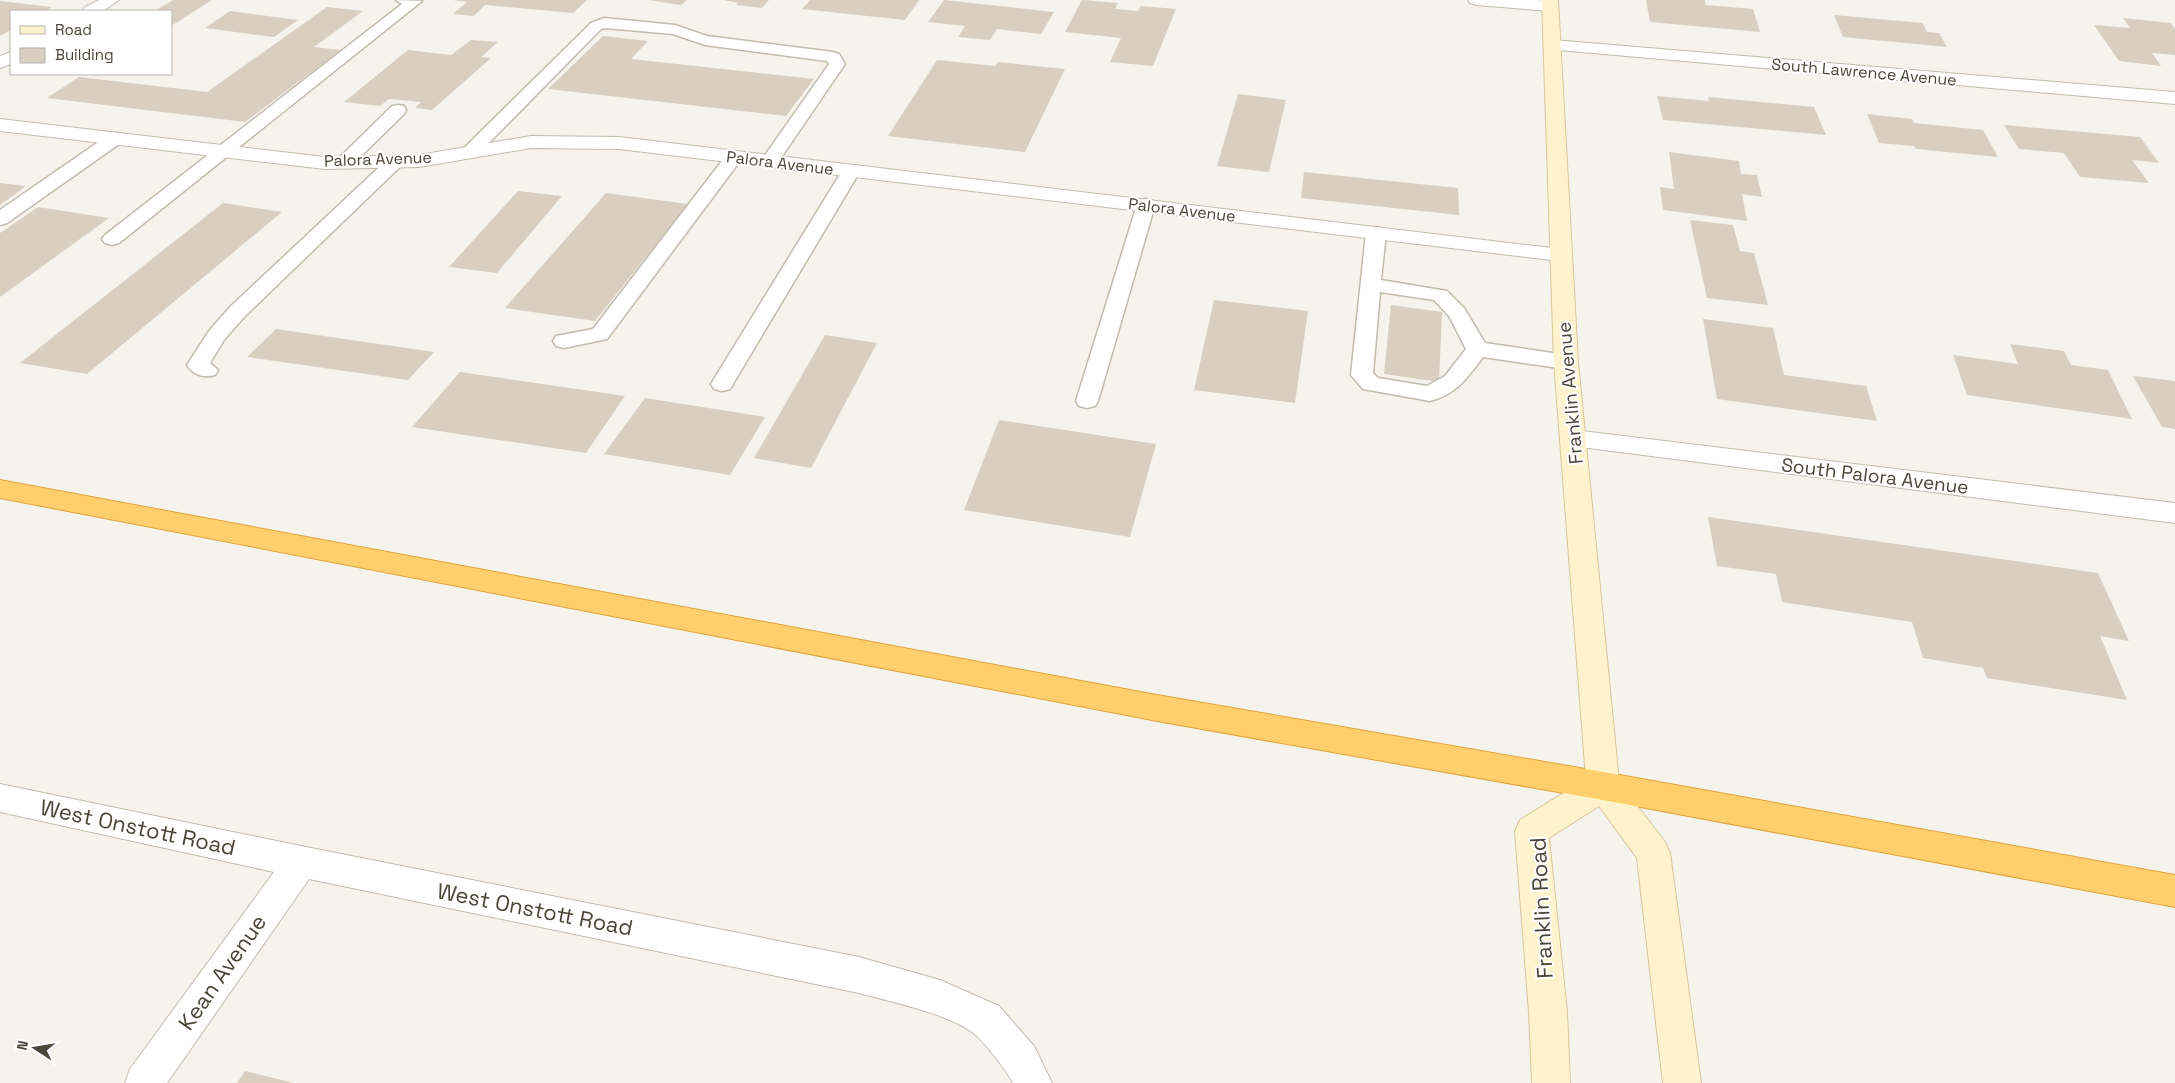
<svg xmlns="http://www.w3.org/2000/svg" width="2175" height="1083" viewBox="0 0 2175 1083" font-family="'Space Grotesk',sans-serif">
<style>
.building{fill:#d8cfc1}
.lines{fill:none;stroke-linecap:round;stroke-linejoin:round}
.lane-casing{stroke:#c2bbae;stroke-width:3}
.street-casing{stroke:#c2bbae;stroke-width:2}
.secondary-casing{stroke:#d6c79b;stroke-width:2}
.highway-casing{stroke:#e0a43c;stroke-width:2}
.lane{fill:#fff;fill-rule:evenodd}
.street{fill:#fff;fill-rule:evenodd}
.secondary{fill:#fff3cd;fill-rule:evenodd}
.highway{fill:#ffcf6e;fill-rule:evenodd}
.labels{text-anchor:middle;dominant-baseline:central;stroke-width:4;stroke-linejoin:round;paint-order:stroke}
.far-street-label{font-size:16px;fill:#4b4439;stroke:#fff}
.street-label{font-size:19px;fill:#4b4439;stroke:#fff}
.near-street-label{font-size:22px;fill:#4b4439;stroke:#fff}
</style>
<rect width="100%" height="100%" fill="#f6f3ec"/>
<g class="building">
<polygon points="173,0 212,0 171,26 171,11 155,11"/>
<polygon points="453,0 587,0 573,13 485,5 474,16 453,14 467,2"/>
<polygon points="648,0 687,0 681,5"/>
<polygon points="724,0 769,0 762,8 736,5 738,3"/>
<polygon points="810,0 919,0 905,20 802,9"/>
<polygon points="944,0 1054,12 1041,34 997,29 990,40 958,37 965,26 928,22"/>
<polygon points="1082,0 1118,3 1115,9 1138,11 1141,6 1176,9 1153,66 1110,62 1121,38 1065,32"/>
<polygon points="1646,0 1705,0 1706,5 1753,9 1760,32 1650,22"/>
<polygon points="0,1 52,7 44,11 11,11 11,30 0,36"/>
<polygon points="327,7 363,11 314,47 341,50 245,122 47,98 79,77 207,92"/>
<polygon points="230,11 298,20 274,37 205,28"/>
<polygon points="1834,15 1923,23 1927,32 1939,33 1947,47 1843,37"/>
<polygon points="2123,18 2171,23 2175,29 2175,55 2152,53 2161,66 2119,61 2094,25 2130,28"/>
<polygon points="603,36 648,41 631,59 814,79 786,116 548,89"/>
<polygon points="471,40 498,42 481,57 491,58 432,110 415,108 421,102 389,99 380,106 344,102 408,50 451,55"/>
<polygon points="937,60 995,66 998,62 1065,69 1025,152 888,136"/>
<polygon points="1238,94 1286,100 1269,172 1217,166"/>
<polygon points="1657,96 1709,101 1708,97 1814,107 1826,135 1663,120"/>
<polygon points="1867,114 1912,119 1914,123 1983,130 1998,157 1916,149 1914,146 1879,143"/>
<polygon points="2004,125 2140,137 2159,163 2132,160 2149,183 2080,177 2064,153 2019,149"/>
<polygon points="1669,152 1739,161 1741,174 1757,175 1762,197 1742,194 1747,221 1663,210 1660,187 1674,189"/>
<polygon points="1304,172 1458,188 1459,215 1301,198"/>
<polygon points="0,183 26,186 0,205"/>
<polygon points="518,191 562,196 497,273 449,267"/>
<polygon points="606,193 688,204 595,321 505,308"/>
<polygon points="223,203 282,212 87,374 20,363"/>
<polygon points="38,207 109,218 0,297 0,233"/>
<polygon points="1690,220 1733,225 1740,251 1754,253 1768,305 1707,298"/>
<polygon points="1214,300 1308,311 1295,403 1194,390"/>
<polygon points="1391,305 1442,312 1439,382 1384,374"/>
<polygon points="1703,319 1773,328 1784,375 1866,386 1877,421 1717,399"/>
<polygon points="276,329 434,352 408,380 247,357"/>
<polygon points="825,335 877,343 811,468 754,458"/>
<polygon points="2010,344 2064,351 2071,365 2108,370 2132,419 1967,395 1953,355 2018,364"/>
<polygon points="460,372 625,396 586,453 412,427"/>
<polygon points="2133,376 2175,381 2175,429 2162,427"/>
<polygon points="645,398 765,417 730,475 604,454"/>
<polygon points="999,420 1156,444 1130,537 964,510"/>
<polygon points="1708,517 2098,573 2129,641 2100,636 2127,700 1987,678 1983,668 1923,658 1912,622 1782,602 1776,574 1717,566"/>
<polygon points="245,1071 290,1082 290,1083 237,1083"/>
</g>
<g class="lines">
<g class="lane-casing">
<g id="lane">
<polygon points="396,0 422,1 119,243 112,245 105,243 102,239 105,235 402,4"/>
<polygon points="604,18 675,25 707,36 833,52 839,54 845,64 776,165 770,166 764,165 761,161 829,64 827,61 705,45 673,34 605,28 601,29 476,156 470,157 464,156 461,152 464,148 591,23"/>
<polygon points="398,105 404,106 406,110 404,114 351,166 345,167 339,166 336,162 339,158 392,106"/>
<polygon points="116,133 122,134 125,138 122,142 7,223 0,225 0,210 110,134"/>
<polygon points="734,152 740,153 743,157 607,339 564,348 556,346 553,341 556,336 593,329 728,153"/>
<path d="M396,156l6,1 3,4 -3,4 -158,152 -20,23 -14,23 8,7 -3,5c-11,3 -22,0 -28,-10l22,-34 21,-24 160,-150z"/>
<polygon points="851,166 857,167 860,171 733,384 730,389 722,391 714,389 711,384 842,171 845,167"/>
<polygon points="1146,199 1153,201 1155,205 1098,401 1095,406 1087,408 1079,406 1076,401 1137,205 1139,201"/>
<path d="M1376,227l7,2 3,4 -5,47 66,11 17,17 21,35 81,12 8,2 3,5 -3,5 -8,2 -83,-12c-16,21 -26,37 -53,44l-67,-12 -12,-14 15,-142 3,-4zM1380,292l54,8 15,16 17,33 -21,27 -18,10 -49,-8 -5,-5z"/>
</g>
</g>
<g class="street-casing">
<g id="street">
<polygon points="99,0 119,0 103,11 83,11 85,7"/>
<polygon points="1468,0 1537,0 1556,2 1558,6 1556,10 1550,11 1476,5 1470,3"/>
<polygon points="1553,40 2175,92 2175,104 1547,49 1544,45 1547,41"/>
<polygon points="11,52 11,64 0,68 0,56"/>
<polygon points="0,119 325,157 419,155 531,136 619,137 1560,249 1568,250 1571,255 1568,260 1560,261 619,149 531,148 419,167 325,169 0,131"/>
<polygon points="1574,430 2175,503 2175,523 1565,445 1561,439 1565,433"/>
<path d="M0,784l301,62 558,111 81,23 59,26 35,40 18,37h-39c-6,-12 -30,-43 -41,-51 -27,-19 -80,-30 -113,-39l-550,-114 -142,204h-42l5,-14 144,-197 -274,-60z"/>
</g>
</g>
<g class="secondary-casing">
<polygon id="secondary" points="1542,0 1558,0 1578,362 1619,782 1665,842 1670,853 1701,1083 1663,1083 1637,858 1599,806 1549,838 1567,1012 1570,1083 1532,1083 1529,1012 1515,831 1520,820 1586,779 1554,362"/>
</g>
<g class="highway-casing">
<polygon id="highway" points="0,480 1157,695 1603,772 2175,875 2175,907 1603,800 1157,721 0,498"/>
</g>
<use href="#lane" class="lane"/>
<use href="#street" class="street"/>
<use href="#secondary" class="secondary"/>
<use href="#highway" class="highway"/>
</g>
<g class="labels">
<g class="far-street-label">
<text transform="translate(1864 72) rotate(5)">South Lawrence Avenue</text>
<text transform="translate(378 159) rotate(-2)">Palora Avenue</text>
<text transform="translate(780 163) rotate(7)">Palora Avenue</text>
<text transform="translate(1182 210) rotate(7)">Palora Avenue</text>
</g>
<g class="street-label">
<text transform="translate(1570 393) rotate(-95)">Franklin Avenue</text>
<text transform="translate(1875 476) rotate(7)">South Palora Avenue</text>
</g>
<g class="near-street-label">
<text transform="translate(138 827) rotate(12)">West Onstott Road</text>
<text transform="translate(1541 908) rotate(-93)">Franklin Road</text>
<text transform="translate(535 909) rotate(11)">West Onstott Road</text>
<text transform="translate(222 972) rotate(-55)">Kean Avenue</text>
</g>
</g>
<rect x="10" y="10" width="162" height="65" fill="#ffffff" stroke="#b7b4b0"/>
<rect x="20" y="26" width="25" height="8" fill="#fff3cd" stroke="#b7b4b0"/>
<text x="55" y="35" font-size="15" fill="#4b4439">Road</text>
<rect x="20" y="48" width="25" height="15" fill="#d8cfc1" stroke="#b7b4b0"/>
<text x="55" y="60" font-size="15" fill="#4b4439">Building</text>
<g transform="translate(35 1048) rotate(282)" stroke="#ffffff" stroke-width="4" paint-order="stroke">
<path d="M0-4L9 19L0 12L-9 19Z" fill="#4b4439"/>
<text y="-8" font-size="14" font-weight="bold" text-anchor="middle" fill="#4b4439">N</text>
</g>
</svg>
